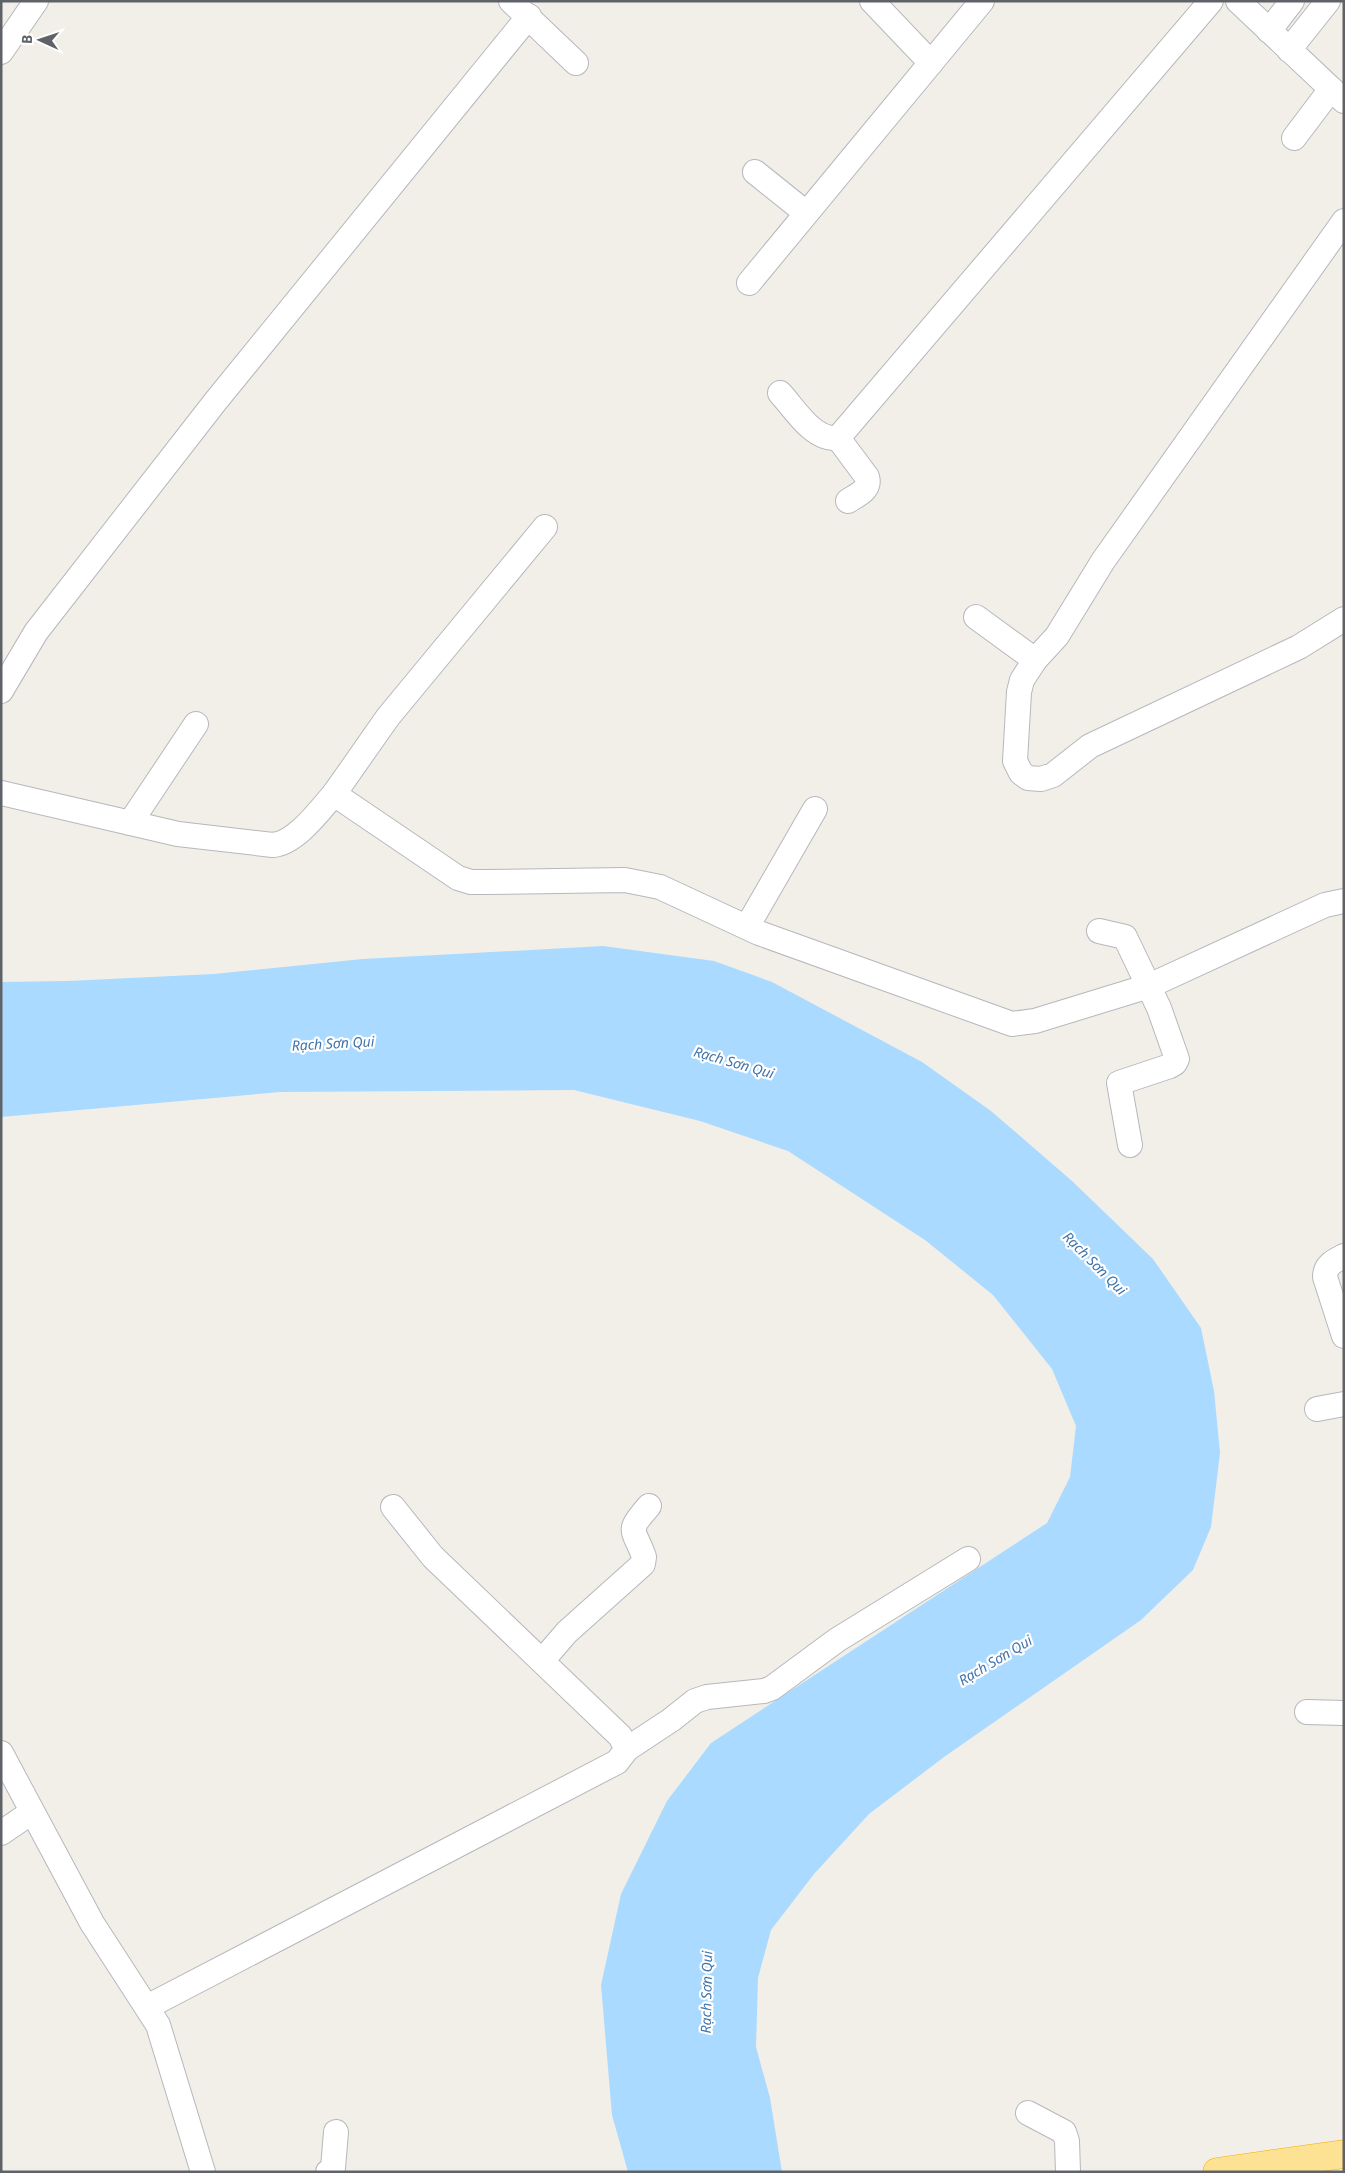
<svg xmlns="http://www.w3.org/2000/svg" width="1345" height="2173" viewBox="0 0 1345 2173" font-family="'Noto Sans',sans-serif">
<style>
.water{fill:#aadaff}
.lines{fill:none;stroke-linecap:round;stroke-linejoin:round}
.minor-casing{stroke:#b5b8bc;stroke-width:26}
.highway-casing{stroke:#f9ab00;stroke-width:29}
.minor{stroke:#fff;stroke-width:24}
.highway{stroke:#fde293;stroke-width:28}
.labels{text-anchor:middle;dominant-baseline:central;stroke-width:4.5;stroke-linejoin:round;paint-order:stroke}
.water-label{font-size:14px;font-style:italic;fill:#4174aa;stroke:#fff}
</style>
<rect width="100%" height="100%" fill="#f1efe8"/>
<polygon class="water" points="603,946 714,961 772,982 922,1062 991,1111 1072,1181 1153,1259 1201,1328 1214,1391 1220,1453 1211,1527 1193,1570 1141,1620 944,1757 869,1814 814,1874 771,1930 758,1978 756,2047 770,2098 782,2172 628,2172 612,2115 601,1985 621,1894 667,1801 711,1743 1047,1523 1070,1477 1076,1426 1052,1369 993,1295 925,1240 788,1151 700,1121 574,1090 280,1092 1,1117 1,982 68,981 214,974 363,959"/>
<g class="lines">
<g class="minor-casing">
<g id="minor">
<polyline points="511,1 576,63"/>
<polyline points="872,1 931,63"/>
<polyline points="1238,1 1344,101"/>
<polyline points="1269,31 1292,1"/>
<polyline points="1289,50 1328,1"/>
<polyline points="1,52 36,1"/>
<polyline points="1294,138 1331,89"/>
<polyline points="755,172 806,213"/>
<polyline points="1344,221 1103,561 1057,636 1035,660 1022,680 1019,692 1015,761 1021,773 1028,778 1041,779 1053,775 1090,746 1299,647 1344,619"/>
<polyline points="749,283 982,1"/>
<path d="M780,393c15,16 33,48 58,45l373,-437"/>
<path d="M838,438l29,39c4,13 -10,18 -19,24"/>
<polyline points="976,617 1035,660"/>
<polyline points="1,691 36,632 215,402 529,16"/>
<path d="M1,793l177,41 95,11c23,-2 46,-34 61,-51l124,84 13,4h13l141,-2 35,7 99,46 253,91 23,-3 114,-35 176,-81 19,-4"/>
<polyline points="334,794 388,717 545,527"/>
<polyline points="130,823 196,724"/>
<polyline points="747,927 815,809"/>
<polyline points="1099,931 1125,937 1159,1008 1177,1059 1175,1063 1170,1066 1119,1083 1130,1145"/>
<path d="M1344,1256c-10,5 -19,9 -19,21l19,59"/>
<polyline points="1317,1409 1344,1404"/>
<polyline points="393,1507 433,1557 620,1736 627,1749"/>
<path d="M542,1661l25,-29 76,-68 1,-7c-10,-29 -19,-24 5,-51"/>
<polyline points="1307,1712 1344,1713"/>
<polyline points="1,1753 92,1923 158,2025 203,2172"/>
<polyline points="1,1833 32,1812"/>
<polyline points="147,2007 617,1762 627,1749 671,1720 695,1701 707,1697 764,1691 772,1688 837,1640 968,1559"/>
<polyline points="1028,2113 1064,2132 1067,2141 1068,2172"/>
<polyline points="328,2172 333,2168 336,2132"/>
</g>
</g>
<g class="highway-casing">
<polyline id="highway" points="1217,2172 1344,2154"/>
</g>
<use href="#minor" class="minor"/>
<use href="#highway" class="highway"/>
</g>
<g class="labels">
<g class="water-label">
<text transform="translate(333 1043) rotate(-3)">Rạch Sơn Qui</text>
<text transform="translate(734 1062) rotate(16)">Rạch Sơn Qui</text>
<text transform="translate(1095 1263) rotate(45)">Rạch Sơn Qui</text>
<text transform="translate(995 1660) rotate(-31)">Rạch Sơn Qui</text>
<text transform="translate(706 1992) rotate(-89)">Rạch Sơn Qui</text>
</g>
</g>
<rect width="1345" height="2173" fill="none" stroke="#5f6368" stroke-width="5"/>
<g transform="translate(40 40) rotate(273)" stroke="#ffffff" stroke-width="4" paint-order="stroke">
<path d="M0-4L9 19L0 12L-9 19Z" fill="#5f6368"/>
<text y="-8" font-size="14" font-weight="bold" text-anchor="middle" fill="#5f6368">B</text>
</g>
</svg>
